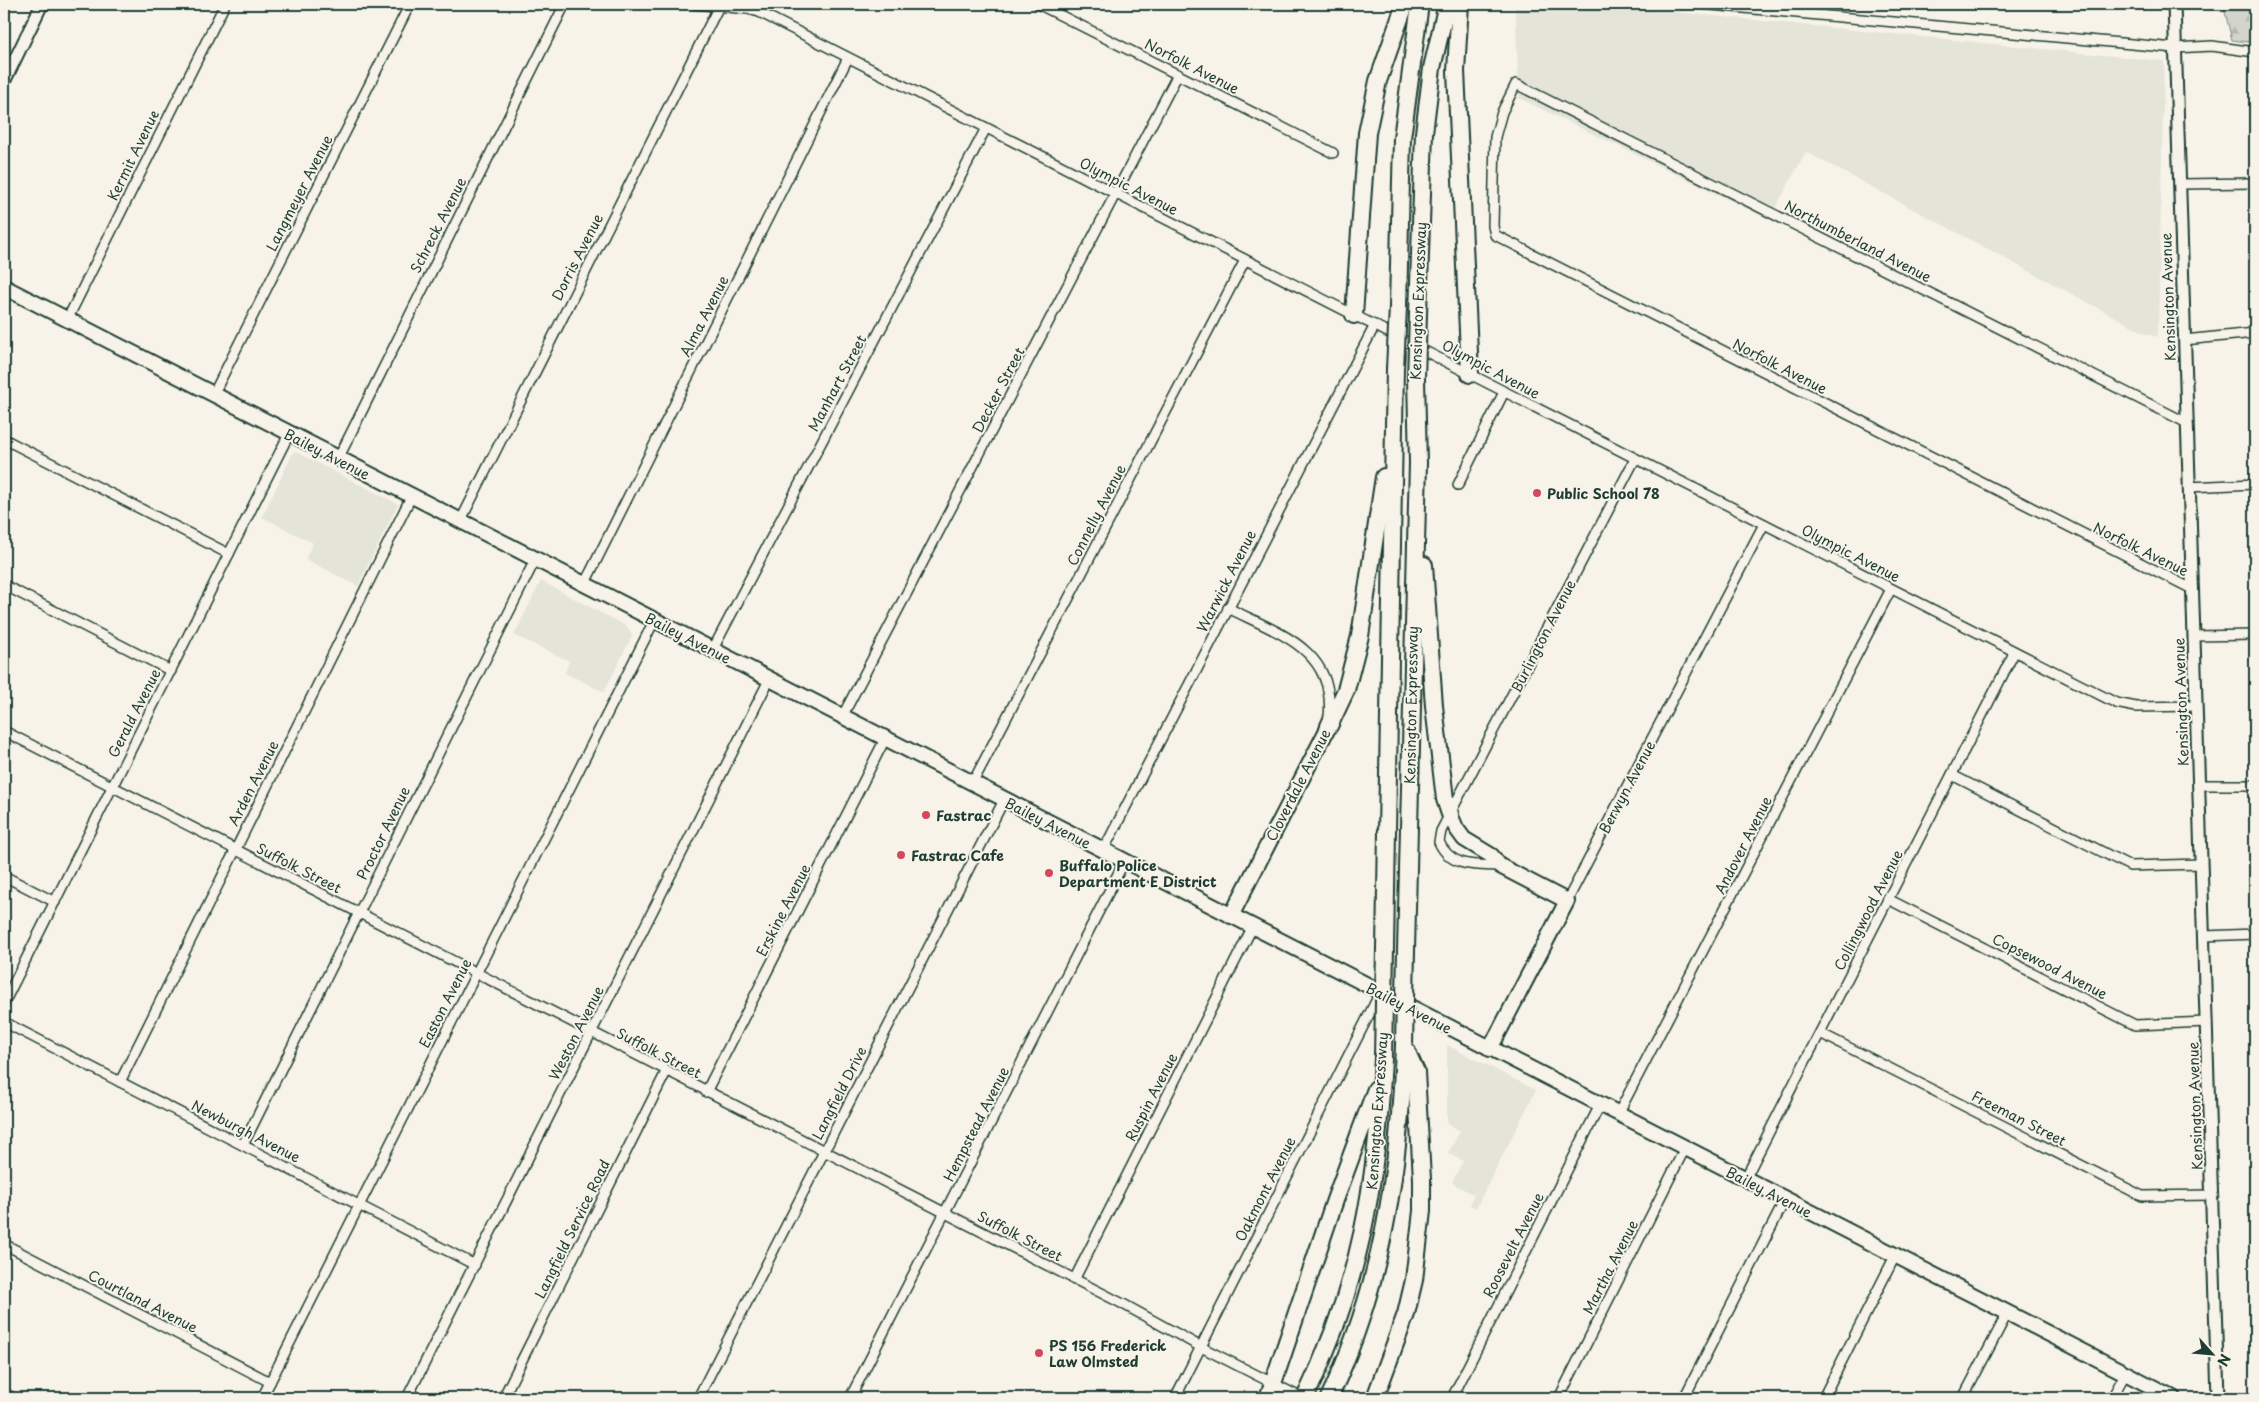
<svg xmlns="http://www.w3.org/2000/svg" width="2259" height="1402" viewBox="0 0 2259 1402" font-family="'Playpen Sans',sans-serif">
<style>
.built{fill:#e5e4d9}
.forest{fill:url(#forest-firs);stroke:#79897f}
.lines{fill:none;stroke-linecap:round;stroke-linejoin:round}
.minor-casing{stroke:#1f3d34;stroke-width:12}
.tertiary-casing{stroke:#1f3d34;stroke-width:15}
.primary-casing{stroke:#1f3d34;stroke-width:18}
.motorway-casing{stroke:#1f3d34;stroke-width:20}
.minor{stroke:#f7f3e8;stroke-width:9}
.tertiary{stroke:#f7f3e8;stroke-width:11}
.primary{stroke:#f7f3e8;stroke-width:14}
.motorway{stroke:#f7f3e8;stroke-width:16}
.motorway-bridge-casing{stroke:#1f3d34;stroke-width:20;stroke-linecap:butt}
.motorway-bridge{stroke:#f7f3e8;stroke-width:16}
.poi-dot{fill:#d1495b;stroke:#f7f3e8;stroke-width:2}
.labels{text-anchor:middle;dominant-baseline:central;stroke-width:4;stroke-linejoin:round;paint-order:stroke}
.street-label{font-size:14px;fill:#1f3d34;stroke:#f7f3e8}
.poi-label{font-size:14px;font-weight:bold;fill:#1f3d34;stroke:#f7f3e8;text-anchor:start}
</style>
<defs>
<pattern id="forest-firs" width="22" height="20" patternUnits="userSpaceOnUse" patternTransform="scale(1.25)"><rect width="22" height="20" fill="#d3d5ca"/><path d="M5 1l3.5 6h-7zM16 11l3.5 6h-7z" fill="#b5b8ae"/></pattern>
</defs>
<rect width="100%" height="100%" fill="#f7f3e8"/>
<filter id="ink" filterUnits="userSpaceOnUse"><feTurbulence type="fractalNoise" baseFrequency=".02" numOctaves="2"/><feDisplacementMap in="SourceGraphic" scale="10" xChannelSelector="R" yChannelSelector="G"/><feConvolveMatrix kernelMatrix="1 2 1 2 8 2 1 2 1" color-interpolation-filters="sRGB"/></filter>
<g filter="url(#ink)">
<g class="built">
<polygon points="1515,4 1595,4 2164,61 2158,337 2147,334 1806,152 1769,219 1519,98"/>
<polygon points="294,451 398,504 358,586 305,559 313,543 262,517"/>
<polygon points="541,581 628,627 632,636 604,692 565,673 569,661 514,635"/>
<polygon points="1447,1045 1536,1090 1476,1208 1470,1205 1474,1195 1452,1183 1463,1161 1448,1153 1460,1131 1447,1124"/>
</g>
<polygon class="forest" points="2223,4 2244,4 2255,7 2255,43 2232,40"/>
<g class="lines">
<g class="minor-casing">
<g id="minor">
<polyline points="694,4 748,9 759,12 2116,703 2136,707 2196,706"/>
<polyline points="1038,4 1333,153"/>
<polyline points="1700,4 2175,48 2212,46 2255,52"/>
<polyline points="2180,184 2255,183"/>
<polyline points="67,320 225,4"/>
<polyline points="2184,340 2255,333"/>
<polyline points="213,395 410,4"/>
<polyline points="2187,423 1516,84 1502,112 1495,137 1493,226 1495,235 2192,589"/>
<polyline points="4,439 229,554"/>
<polyline points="338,459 565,4"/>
<polyline points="1458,485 1504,392"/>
<polyline points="2188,487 2255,484"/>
<polyline points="460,522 719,6"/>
<polyline points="4,585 171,671"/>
<polyline points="584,585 848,58"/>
<path d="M1228,608c50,25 108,41 101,109"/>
<polyline points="2194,636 2255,635"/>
<polyline points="712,651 986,128"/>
<polyline points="842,717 1178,74"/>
<polyline points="4,731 1123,1304 1201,1347 1302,1398"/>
<polyline points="1952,775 2130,866 2201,864"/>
<polyline points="972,784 1245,260"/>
<polyline points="2199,785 2255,785"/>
<polyline points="1103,851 1375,325"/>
<path d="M1500,866c-25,-1 -49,2 -61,-24l2,-11 194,-372"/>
<polyline points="4,876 55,902"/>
<polyline points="1888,899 2135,1025 2207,1022"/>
<polyline points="1567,901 1764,524"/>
<polyline points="2204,936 2255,934"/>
<polyline points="4,1003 289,434"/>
<polyline points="4,1022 475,1265"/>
<polyline points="1820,1033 2142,1196 2213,1195"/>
<polyline points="120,1082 411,497"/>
<polyline points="706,1092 885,739"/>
<polyline points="1618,1114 1891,589"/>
<polyline points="243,1145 535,560"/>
<polyline points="1745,1179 2014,653"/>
<polyline points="4,1244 270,1382"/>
<polyline points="1074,1280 1252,928"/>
<polyline points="4,1393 13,1398"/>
<polyline points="262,1398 654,621"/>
<polyline points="407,1398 769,680"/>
<polyline points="503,1398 666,1072"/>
<polyline points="698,1398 1004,800"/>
<polyline points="850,1398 1124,862"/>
<polyline points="1175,1398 1380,993"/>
<polyline points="1452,1398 1600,1105"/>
<polyline points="1559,1398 1685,1148"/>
<polyline points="1684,1398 1785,1200"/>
<polyline points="1823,1398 1895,1256"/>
<polyline points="1963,1398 2007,1314"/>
<polyline points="2112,1398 2125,1374"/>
</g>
</g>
<g class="tertiary-casing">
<g id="tertiary">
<polyline points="2174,4 2218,1398"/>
<polyline points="4,82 42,4"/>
</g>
</g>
<g class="primary-casing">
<g id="primary">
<polyline points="4,287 2174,1398"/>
<polyline points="1450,814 1456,828 1464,839 1492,856 1500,866 1567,901 1490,1049"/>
<polyline points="1231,916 1329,726"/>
</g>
</g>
<g class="motorway-casing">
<g id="motorway">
<polyline points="1460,4 1456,71 1470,374"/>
<polyline points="1398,307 1402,138 1420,4"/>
<polyline points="1418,314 1424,133 1432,68 1447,4"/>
<polyline points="1354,315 1367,133 1378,81 1405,4"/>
<polyline points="1424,565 1434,706 1445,799 1450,814"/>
<polyline points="1329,726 1346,690 1360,636 1384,477"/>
<polyline points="1385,948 1395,369"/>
<polyline points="1406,950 1418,463 1416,379"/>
<polyline points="1268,1398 1335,1200 1376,1089"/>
<path d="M1305,1398c55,-114 72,-214 78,-340"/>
<path d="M1329,1398c53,-111 71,-230 75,-353"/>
<polyline points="1375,1398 1406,1314 1414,1280 1422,1211 1422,1179 1416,1072 1406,1050"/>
</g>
</g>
<use href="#minor" class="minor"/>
<use href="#tertiary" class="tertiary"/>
<use href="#primary" class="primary"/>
<use href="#motorway" class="motorway"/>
<g class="motorway-bridge-casing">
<g id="motorway-bridge">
<polyline points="1395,369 1398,307"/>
<polyline points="1416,379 1418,314"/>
<polyline points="1404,1045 1406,950"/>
<polyline points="1383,1058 1385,948"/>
</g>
</g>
<use href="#motorway-bridge" class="motorway-bridge"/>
</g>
</g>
<g class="poi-dot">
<circle cx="1537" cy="493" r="5"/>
<circle cx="926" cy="815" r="5"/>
<circle cx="901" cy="855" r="5"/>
<circle cx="1049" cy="873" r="5"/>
<circle cx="1039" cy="1353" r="5"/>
</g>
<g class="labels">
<g class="street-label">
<text transform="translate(1192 66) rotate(27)">Norfolk Avenue</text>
<text transform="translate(133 155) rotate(-64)">Kermit Avenue</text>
<text transform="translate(1129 186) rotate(27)">Olympic Avenue</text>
<text transform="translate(299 193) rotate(-63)">Langmeyer Avenue</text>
<text transform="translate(438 225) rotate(-63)">Schreck Avenue</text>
<text transform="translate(1858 241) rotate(27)">Northumberland Avenue</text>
<text transform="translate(577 257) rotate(-63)">Dorris Avenue</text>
<text transform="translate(2168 297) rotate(-92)">Kensington Avenue</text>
<text transform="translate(1418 301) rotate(-88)">Kensington Expressway</text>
<text transform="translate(704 316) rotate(-63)">Alma Avenue</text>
<text transform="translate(1780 366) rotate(27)">Norfolk Avenue</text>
<text transform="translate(1491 369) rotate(28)">Olympic Avenue</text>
<text transform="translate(837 383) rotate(-62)">Manhart Street</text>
<text transform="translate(998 390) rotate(-62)">Decker Street</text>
<text transform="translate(327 454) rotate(27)">Bailey Avenue</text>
<text transform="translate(1096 515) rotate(-63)">Connelly Avenue</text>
<text transform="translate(2141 549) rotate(26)">Norfolk Avenue</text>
<text transform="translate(1851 553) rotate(27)">Olympic Avenue</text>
<text transform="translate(1226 581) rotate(-63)">Warwick Avenue</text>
<text transform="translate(1543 636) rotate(-63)">Burlington Avenue</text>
<text transform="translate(688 638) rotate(27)">Bailey Avenue</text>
<text transform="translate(2181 702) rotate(-92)">Kensington Avenue</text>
<text transform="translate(1411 705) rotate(-89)">Kensington Expressway</text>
<text transform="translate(134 713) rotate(-63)">Gerald Avenue</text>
<text transform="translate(253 783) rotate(-63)">Arden Avenue</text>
<text transform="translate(1298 785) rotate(-63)">Cloverdale Avenue</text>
<text transform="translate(1627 787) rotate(-62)">Berwyn Avenue</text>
<text transform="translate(1048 823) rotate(27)">Bailey Avenue</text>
<text transform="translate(383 833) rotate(-64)">Proctor Avenue</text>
<text transform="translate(1743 845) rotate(-63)">Andover Avenue</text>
<text transform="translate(299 868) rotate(27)">Suffolk Street</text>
<text transform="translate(783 910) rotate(-63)">Erskine Avenue</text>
<text transform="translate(1868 910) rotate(-63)">Collingwood Avenue</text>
<text transform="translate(2050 966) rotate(27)">Copsewood Avenue</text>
<text transform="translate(445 1003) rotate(-63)">Easton Avenue</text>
<text transform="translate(1409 1008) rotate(27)">Bailey Avenue</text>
<text transform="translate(576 1033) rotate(-63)">Weston Avenue</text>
<text transform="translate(659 1053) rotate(27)">Suffolk Street</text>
<text transform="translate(839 1093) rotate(-63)">Langfield Drive</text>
<text transform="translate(1151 1097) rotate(-63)">Ruspin Avenue</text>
<text transform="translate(2195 1106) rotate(-92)">Kensington Avenue</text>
<text transform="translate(1377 1111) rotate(-86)">Kensington Expressway</text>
<text transform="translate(2019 1118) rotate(27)">Freeman Street</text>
<text transform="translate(976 1124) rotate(-63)">Hempstead Avenue</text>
<text transform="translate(246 1131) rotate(27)">Newburgh Avenue</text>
<text transform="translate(1265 1189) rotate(-63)">Oakmont Avenue</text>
<text transform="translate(1769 1192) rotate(27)">Bailey Avenue</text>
<text transform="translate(572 1229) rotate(-64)">Langfield Service Road</text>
<text transform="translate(1020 1236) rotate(27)">Suffolk Street</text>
<text transform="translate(1513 1245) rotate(-63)">Roosevelt Avenue</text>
<text transform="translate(1610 1267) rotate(-63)">Martha Avenue</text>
<text transform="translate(143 1301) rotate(27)">Courtland Avenue</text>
</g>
<g class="poi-label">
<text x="1547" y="493">Public School 78</text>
<text x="936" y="815">Fastrac</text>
<text x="911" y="855">Fastrac Cafe</text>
<text x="1059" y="865">Buffalo Police<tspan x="1059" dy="16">Department E District</tspan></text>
<text x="1049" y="1345">PS 156 Frederick<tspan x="1049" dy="16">Law Olmsted</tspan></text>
</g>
</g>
<rect width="2259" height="1402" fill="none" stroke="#f7f3e8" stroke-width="20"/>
<rect x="10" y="10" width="2239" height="1382" fill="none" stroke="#1f3d34" stroke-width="2" filter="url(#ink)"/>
<g transform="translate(2212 1354) rotate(117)" stroke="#f7f3e8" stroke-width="4" paint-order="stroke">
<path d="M0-4L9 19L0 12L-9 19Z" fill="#1f3d34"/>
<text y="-8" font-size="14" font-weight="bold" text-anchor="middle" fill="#1f3d34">N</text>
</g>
</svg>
